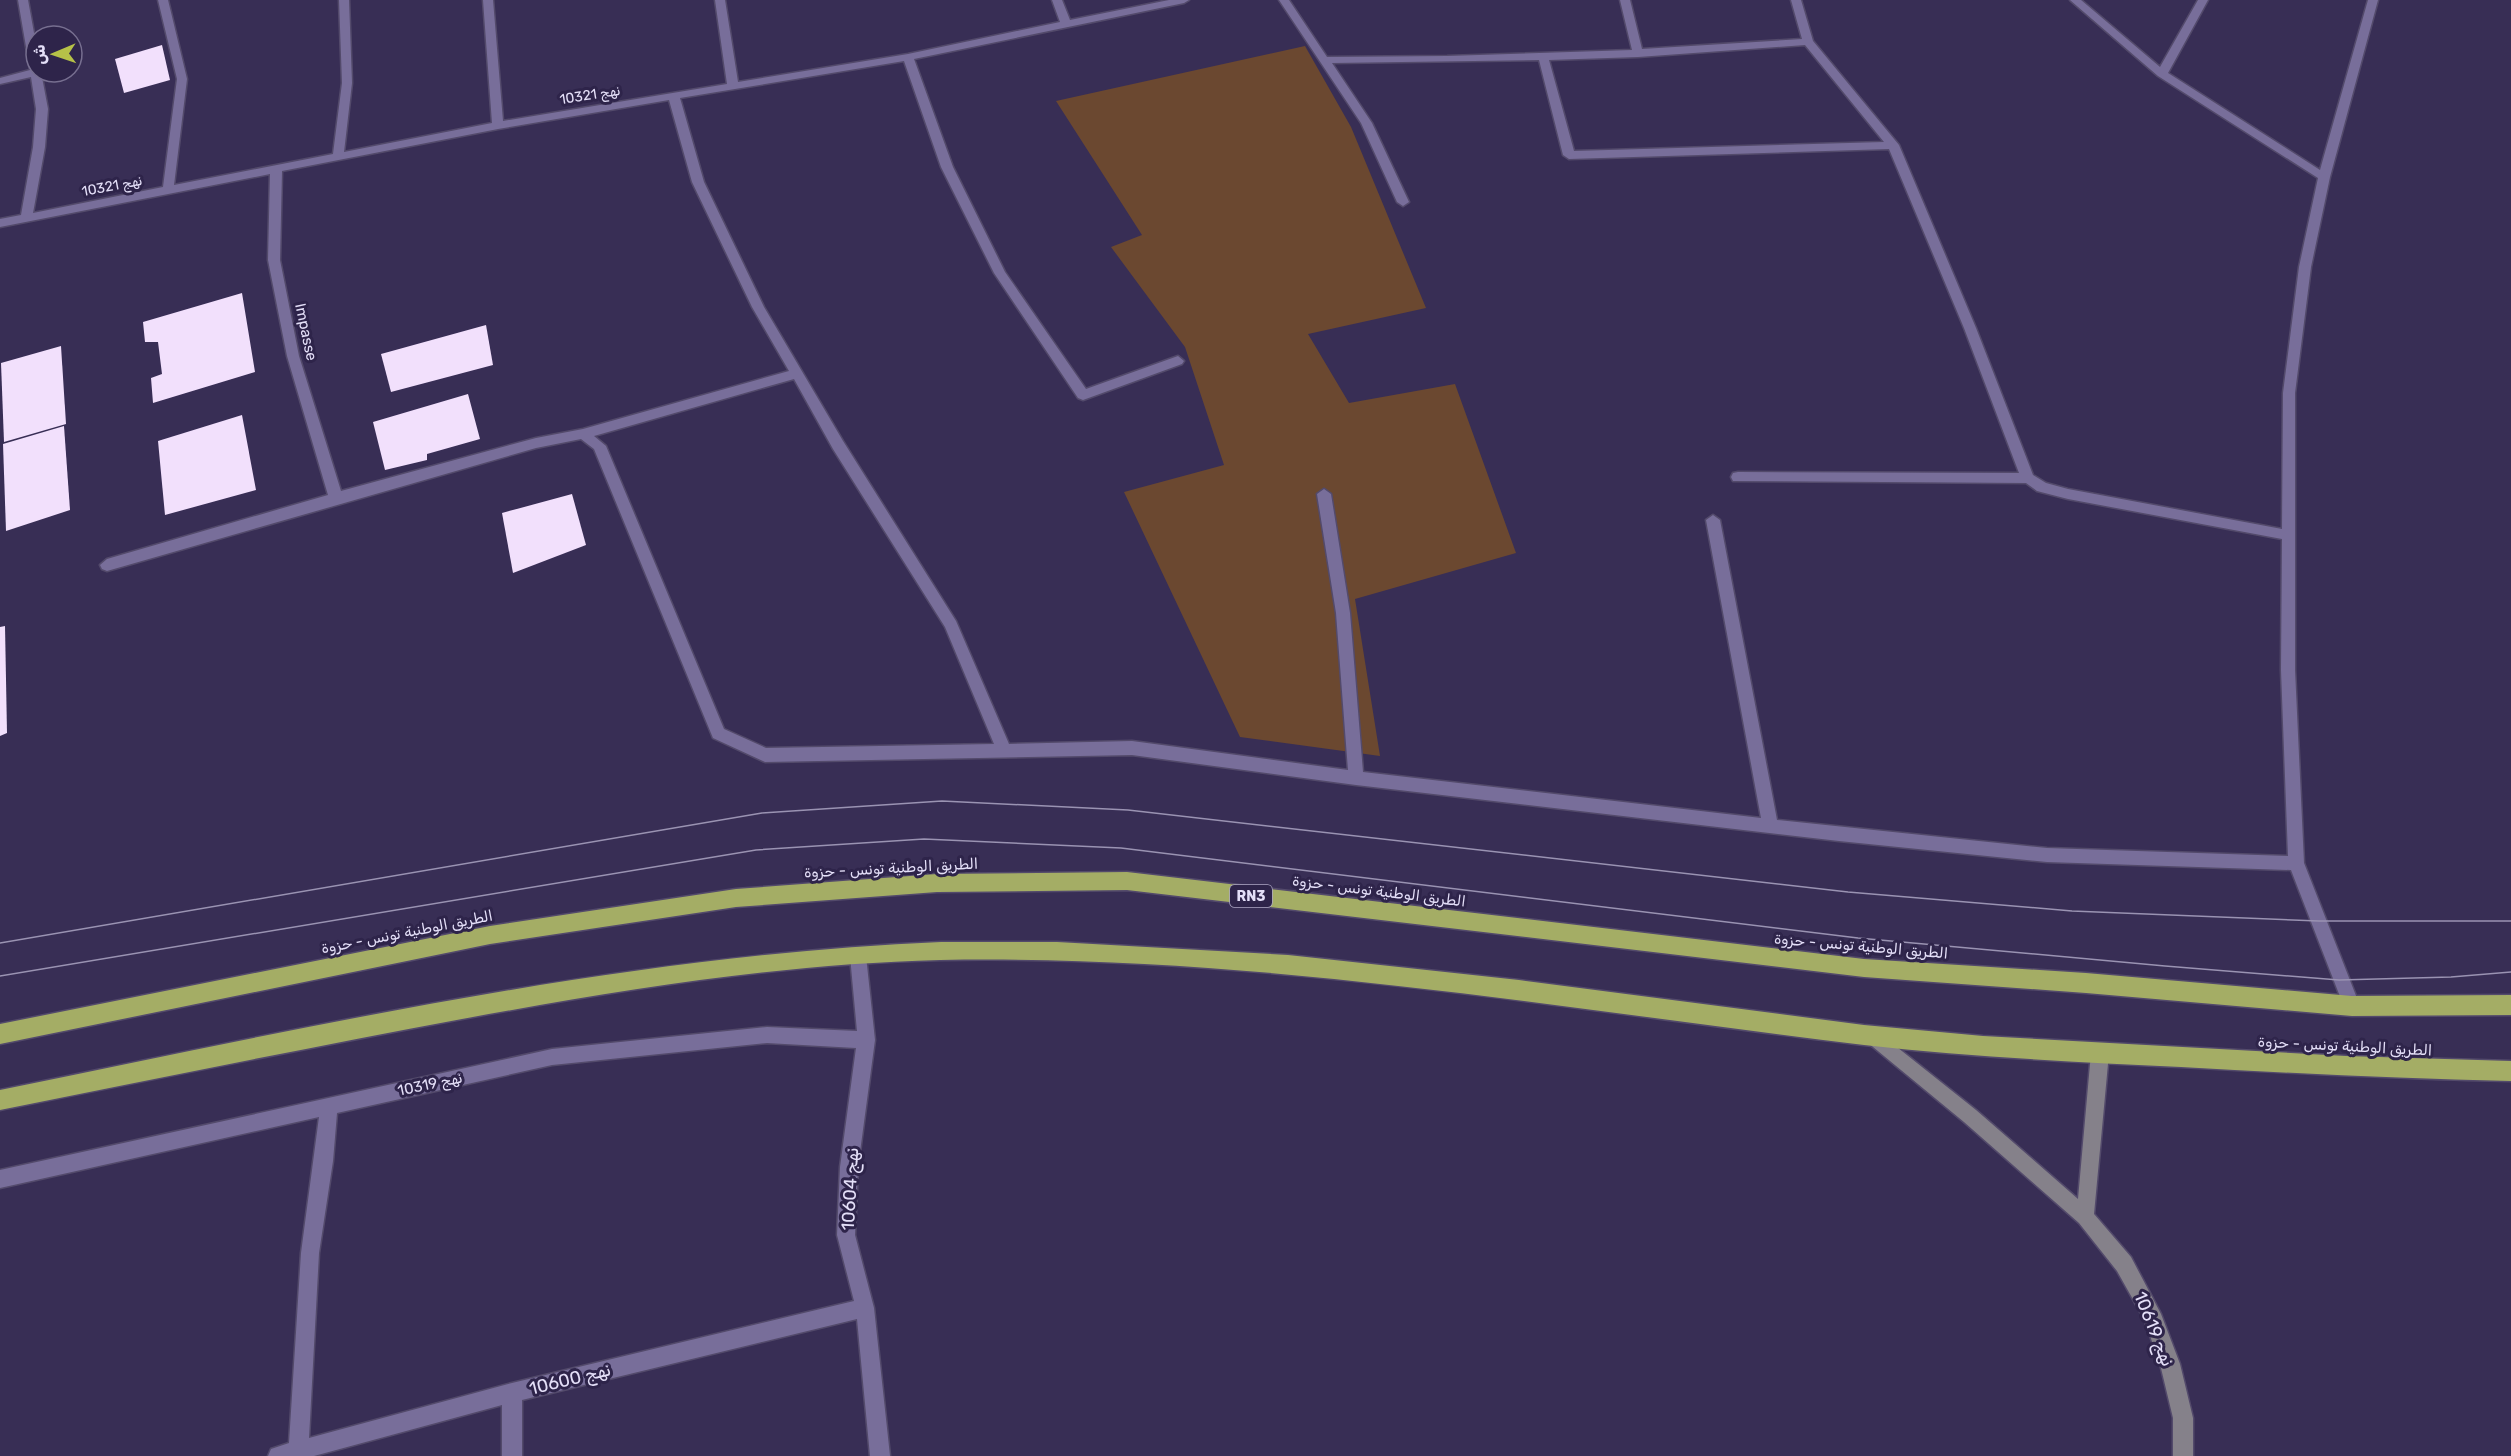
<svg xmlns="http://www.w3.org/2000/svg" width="2511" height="1456" viewBox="0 0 2511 1456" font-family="Rubik,Vazirmatn,sans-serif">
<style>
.green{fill:#6b4830}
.building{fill:#f2e0fc}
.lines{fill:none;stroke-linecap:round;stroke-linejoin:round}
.street-casing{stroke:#534a6b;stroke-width:3}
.secondary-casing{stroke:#534a6b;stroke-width:3}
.highway-casing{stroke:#534a6b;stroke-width:3}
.street{fill:#786e9a;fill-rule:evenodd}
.secondary{fill:#85818a;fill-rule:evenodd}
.highway{fill:#a4ad65;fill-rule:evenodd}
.tram{stroke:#9a93b2;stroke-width:1.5}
.labels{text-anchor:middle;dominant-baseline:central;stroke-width:6;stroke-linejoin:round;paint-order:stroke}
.far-street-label{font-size:14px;fill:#e4dff8;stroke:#2e244a}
.shield{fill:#2e244a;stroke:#ada7c4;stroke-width:1.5}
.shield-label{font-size:14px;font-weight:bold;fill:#e4dff8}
.street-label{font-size:15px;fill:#e4dff8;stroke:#2e244a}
.near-street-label{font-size:18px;fill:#e4dff8;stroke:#2e244a}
</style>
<rect width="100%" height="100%" fill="#382e55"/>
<polygon class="green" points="1305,46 1351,127 1426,308 1308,334 1349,403 1455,384 1516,553 1355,599 1380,756 1240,737 1124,492 1224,465 1185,347 1111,247 1142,235 1056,101"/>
<g class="building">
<polygon points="162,45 170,80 124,93 115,59"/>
<polygon points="242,293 255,372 153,403 151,378 162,374 158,342 145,342 143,322"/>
<polygon points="486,325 493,365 391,392 381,354"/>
<polygon points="61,346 66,424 4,442 1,363"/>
<polygon points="468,394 480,439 427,454 427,460 385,470 373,422"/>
<polygon points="242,415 256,490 165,515 158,441"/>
<polygon points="64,426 70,510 6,531 3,444"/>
<polygon points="572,494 586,545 513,573 502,513"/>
<polygon points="5,626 7,733 0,736 0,627"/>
</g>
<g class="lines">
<g class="street-casing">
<g id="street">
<path d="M18,0h10l8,44v28h5l7,37 -3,38 -12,66 130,-26 14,-108 -19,-79h10l19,79 -13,106 159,-31 9,-71 -3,-83h10l3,83 -8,69 148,-29 -9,-123h10l10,121 224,-37 -12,-84h10l13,82 170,-28 152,-32 -8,-22h10l8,20 99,-20h20l-5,3 -270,56 39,108 52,105 81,117 92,-33 6,5 -2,3 -99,36 -5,-2 -84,-125 -53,-106 -37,-106 -224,37 24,84 60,125 79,134 113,180 53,123 123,-3 216,29 -12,-157 -19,-119 7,-5 7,5 19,119 13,159 398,46 -55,-298 7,-5 7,5 57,300 270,28 241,8 -7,-186 1,-131 -214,-40 -31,-8 -11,-8 -293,-2 -2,-4 2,-4 5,-1 281,1 -55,-145 -75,-179 -320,10 -6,-4 -24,-95 -207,3 40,60 37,79 -6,4 -6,-4 -36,-79 -82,-123h10l38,57 120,-1 185,-6 -12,-50h10l12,49 160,-10 -11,-39h10l12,41 86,104 77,183 57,147 13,8 22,6 214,40 1,-136 16,-126 19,-89 -160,-102 -88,-76h11l79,67 38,-67h10l-40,73 152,97 48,-170h10l-48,177 -19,90 -16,126v277l9,193 56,143 -2,6 -6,2 -6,-2 -55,-142 -244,-8 -208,-21 -483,-56 -224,-30 -367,7 -52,-24 -119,-289 -13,-10 -45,9 -429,123 -5,-2 -2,-4 7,-6 221,-64 -41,-139 -19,-96 2,-86 -270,53v-8l21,-4 12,-68 3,-38 -5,-32 -31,7v-6l30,-8zM1805,45l79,97 -310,9 -25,-91 89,-3zM669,100l23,82 60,125 37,64 -206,58 -47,9 -195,53 -42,-135 -19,-96 2,-89 216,-42zM794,379l39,70 112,178 49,117 -228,4 -42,-19 -118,-283 -12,-10z"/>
<path d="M858,948l6,3 2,5 9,84 -17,127 -3,68 19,73 16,148h-20l-13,-137 -335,81v56h-20v-51l-188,51h-46l3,-7 18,-6 12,-190 18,-136 -319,71v-18l552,-121 215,-22 90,4 -7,-75 2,-5zM767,1043l89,5 -16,119 -3,68 17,66 -342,82 -203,55 10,-185 14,-92 4,-48 215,-48z"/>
</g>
</g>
<g class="secondary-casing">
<polygon id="secondary" points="1873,1028 1976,1110 2078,1199 2091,1053 2094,1047 2100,1045 2106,1047 2109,1053 2094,1214 2131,1257 2161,1314 2180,1364 2193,1418 2193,1456 2173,1456 2173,1418 2160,1364 2144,1319 2117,1271 2079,1223 1964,1122 1867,1042 1865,1036 1867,1030"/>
</g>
<g class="highway-casing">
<g id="highway">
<polygon points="1127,872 1864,959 2086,973 2352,996 2511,995 2511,1015 2352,1016 2086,993 1864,977 1127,890 937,892 736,907 490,944 0,1044 0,1024 490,926 736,889 937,874"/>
<path d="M941,942h116l231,13 231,25 345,45 119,11 363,20 165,5v20c-110,-2 -220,-8 -330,-14 -106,-5 -212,-10 -317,-22 -307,-37 -613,-91 -924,-85 -161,4 -320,30 -478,59 -155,29 -308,60 -462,91v-20c308,-63 626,-135 941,-148z"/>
</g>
</g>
<use href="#street" class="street"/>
<use href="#secondary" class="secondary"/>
<use href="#highway" class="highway"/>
<g class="tram">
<polyline points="0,943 762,813 942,801 1128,810 1848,892 2072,911 2319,921 2511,921"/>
<polyline points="0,976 756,850 924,839 1121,848 1858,938 2165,966 2339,980 2451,977 2511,972"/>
</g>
</g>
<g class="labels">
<g class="far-street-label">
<text transform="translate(590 95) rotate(-9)">نهج 10321</text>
<text transform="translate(112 186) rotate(-11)">نهج 10321</text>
</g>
<rect class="shield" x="1230" y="885" width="42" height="22" rx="4.5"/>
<g class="shield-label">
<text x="1251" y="896">RN3</text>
</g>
<g class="street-label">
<text transform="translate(306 332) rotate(78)">Impasse</text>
<text transform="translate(891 868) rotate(-3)">الطريق الوطنية تونس - حزوة</text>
<text transform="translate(1379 891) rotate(7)">الطريق الوطنية تونس - حزوة</text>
<text transform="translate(407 932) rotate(-11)">الطريق الوطنية تونس - حزوة</text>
<text transform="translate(1861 946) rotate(5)">الطريق الوطنية تونس - حزوة</text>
<text transform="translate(2345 1046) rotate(3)">الطريق الوطنية تونس - حزوة</text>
<text transform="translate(430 1084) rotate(-12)">نهج 10319</text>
</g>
<g class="near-street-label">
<text transform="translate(850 1189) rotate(-87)">نهج 10604</text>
<text transform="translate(2154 1329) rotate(68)">نهج 10619</text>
<text transform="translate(570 1379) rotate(-14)">نهج 10600</text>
</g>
</g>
<g transform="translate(54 54) rotate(268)"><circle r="28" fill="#2e244a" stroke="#776f90" stroke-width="1.5"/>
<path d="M0-4.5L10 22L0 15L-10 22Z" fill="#b6c148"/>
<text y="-9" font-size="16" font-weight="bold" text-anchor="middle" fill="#e4dff8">ش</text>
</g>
</svg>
